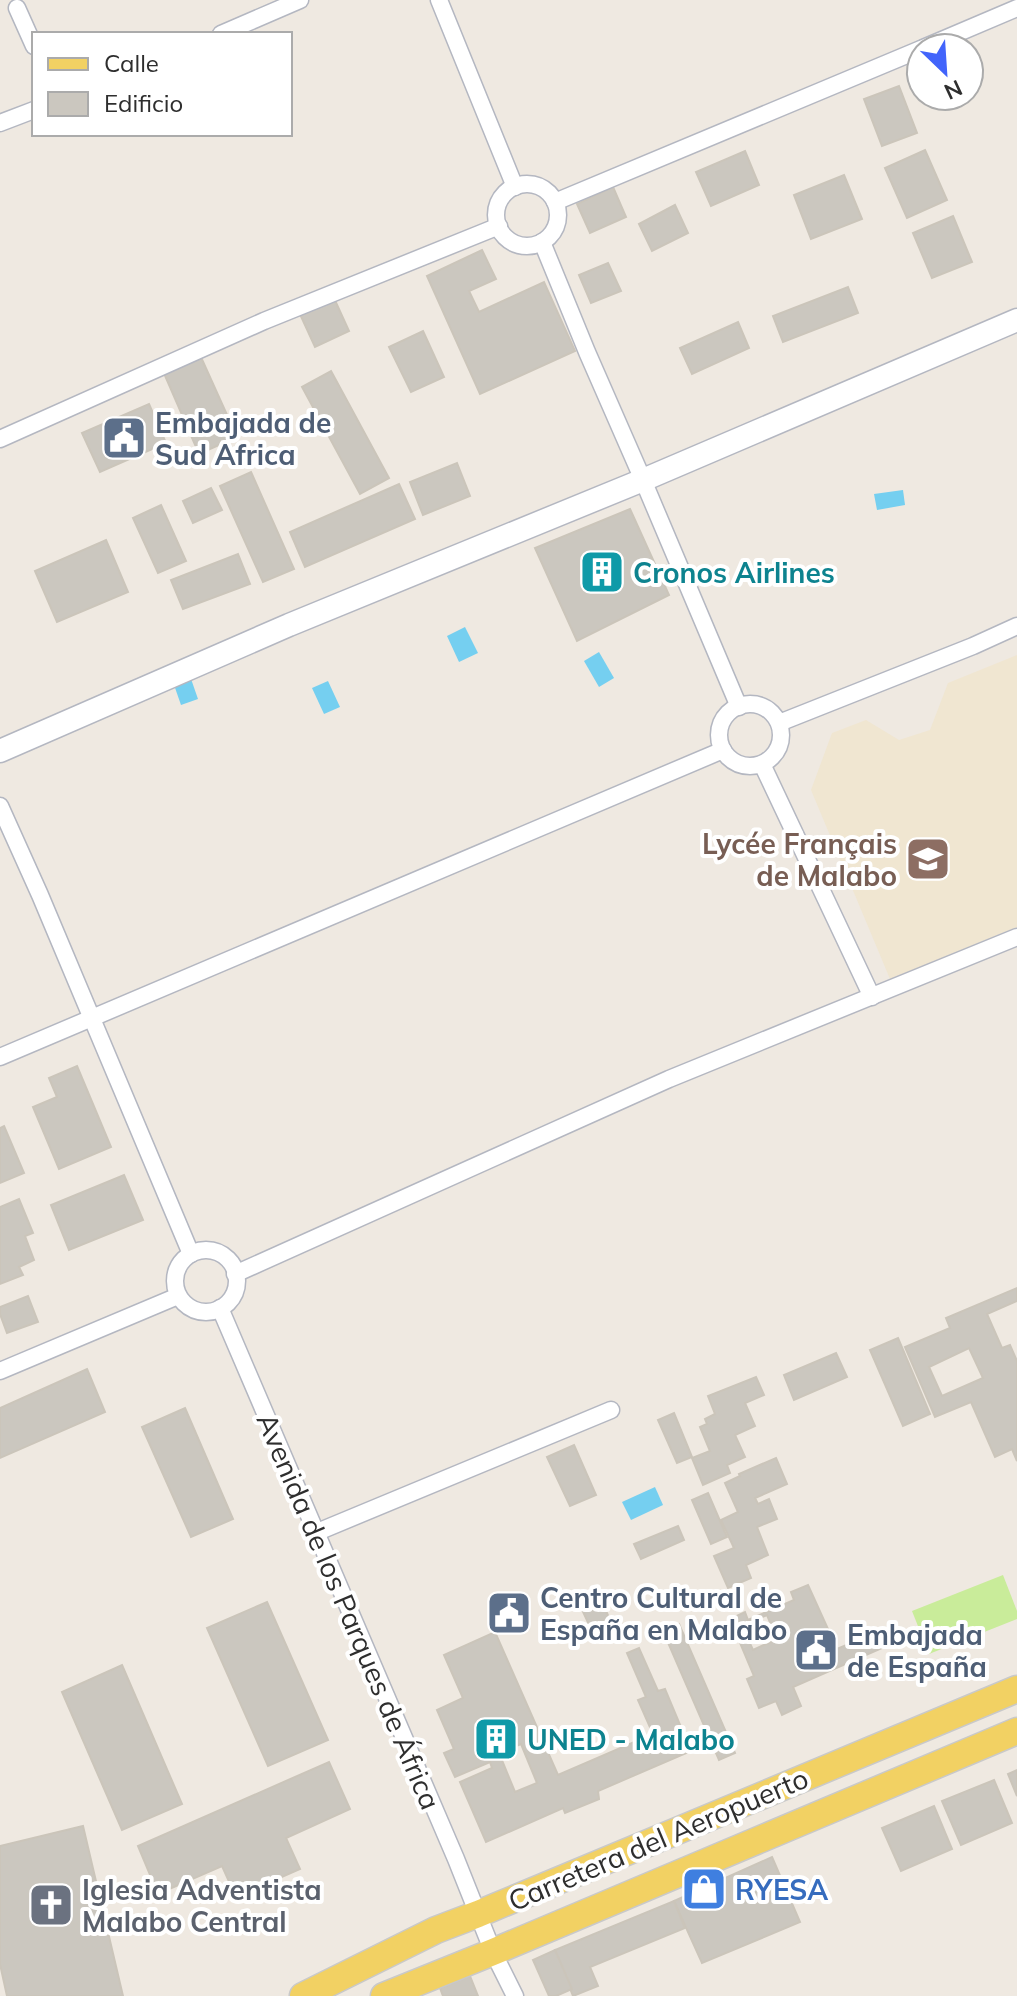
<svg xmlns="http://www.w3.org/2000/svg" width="1017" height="1996" viewBox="0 0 1017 1996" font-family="Mulish,sans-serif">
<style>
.education{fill:#f0e6d1}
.pitch{fill:#c9ec9a}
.water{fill:#75cff0}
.building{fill:#cbc7bf;stroke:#cbc5ba;stroke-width:2;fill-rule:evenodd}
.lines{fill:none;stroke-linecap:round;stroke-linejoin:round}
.street-casing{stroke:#b4b7c1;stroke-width:19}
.secondary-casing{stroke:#b4b7c1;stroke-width:25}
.primary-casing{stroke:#c9c9c9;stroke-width:29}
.street{stroke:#fff;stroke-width:16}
.secondary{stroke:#fff;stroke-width:22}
.primary{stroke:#f2d163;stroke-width:26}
.labels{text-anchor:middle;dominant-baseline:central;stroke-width:8;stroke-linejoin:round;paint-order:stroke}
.service-label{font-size:28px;font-weight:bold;fill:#4e5e75;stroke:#fff;text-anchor:start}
.culture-label{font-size:28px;font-weight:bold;fill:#0d838f;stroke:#fff;text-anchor:start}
.education-label{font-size:28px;font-weight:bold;fill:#785e54;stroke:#fff;text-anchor:end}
.street-label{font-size:28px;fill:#2e2e2e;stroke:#fff}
.worship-label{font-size:28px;font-weight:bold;fill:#5b616d;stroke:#fff;text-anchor:start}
.shop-label{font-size:28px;font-weight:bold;fill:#366cbe;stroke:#fff;text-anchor:start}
</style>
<rect width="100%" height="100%" fill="#efe9e1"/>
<polygon class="education" points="1017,655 1017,927 890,979 811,790 832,733 866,720 899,740 930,730 948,683"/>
<polygon class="pitch" points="1003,1575 1017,1611 1017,1619 929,1654 912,1611"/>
<g class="water">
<polygon points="903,490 905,505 877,510 874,494"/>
<polygon points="465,627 478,653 459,662 447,636"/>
<polygon points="599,652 614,678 599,687 584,661"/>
<polygon points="190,676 198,699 181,705 173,682"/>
<polygon points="328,681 340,707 324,714 312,688"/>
<polygon points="655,1487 663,1505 631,1520 622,1502"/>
</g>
<g class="building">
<polygon points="899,86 917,133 882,146 864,99"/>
<polygon points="925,150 947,200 907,218 885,168"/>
<polygon points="745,151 759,185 711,206 696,172"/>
<polygon points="844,175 862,219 811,239 794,195"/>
<polygon points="613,187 626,217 590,233 577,204"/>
<polygon points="675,205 688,233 652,251 639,224"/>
<polygon points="953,216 972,262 932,278 913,233"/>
<polygon points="482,250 496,279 469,291 479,312 544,282 575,351 480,394 427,276"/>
<polygon points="608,263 621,291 591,303 579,275"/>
<polygon points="848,287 858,313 783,342 773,316"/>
<polygon points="333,296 349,331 315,347 299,312"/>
<polygon points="738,322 749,348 692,374 680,348"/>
<polygon points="423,331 444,377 411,392 389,347"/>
<polygon points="200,355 237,437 199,454 163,371"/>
<polygon points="331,371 389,478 360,494 302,387"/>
<polygon points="149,404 166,443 100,472 82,433"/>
<polygon points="457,463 470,496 423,515 410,482"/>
<polygon points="251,472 294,569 263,582 220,486"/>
<polygon points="399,484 415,519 305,567 290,532"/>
<polygon points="211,488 222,510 193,523 183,501"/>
<polygon points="161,505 186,561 158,573 133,518"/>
<polygon points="630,509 669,595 577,641 535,548"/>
<polygon points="106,540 128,592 57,622 35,571"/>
<polygon points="238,554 250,584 183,609 171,580"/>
<polygon points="77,1066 111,1147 59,1169 33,1107 57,1097 49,1078"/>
<polygon points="4,1126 24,1173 0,1183 0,1128"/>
<polygon points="124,1175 143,1220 69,1250 51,1205"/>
<polygon points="19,1199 33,1233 25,1236 34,1260 19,1267 23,1275 0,1284 0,1207"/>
<path d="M1017,1288v13l-30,13 15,34 8,-3 7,16v100l-5,-12 -17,8 -24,-55 -36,15 -30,-70 45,-19 -4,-10zM969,1348l14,30 -41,18 -13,-29z"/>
<polygon points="28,1296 38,1322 7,1333 0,1314 0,1307"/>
<polygon points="898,1338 930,1414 903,1426 870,1350"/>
<polygon points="836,1353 847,1377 794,1400 784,1375"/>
<polygon points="87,1369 105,1412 0,1458 0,1408"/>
<polygon points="756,1377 764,1395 745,1403 755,1426 735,1435 745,1457 727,1465 730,1473 703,1485 692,1458 710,1451 700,1427 707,1424 705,1419 715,1414 708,1396"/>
<polygon points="185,1408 233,1519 191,1537 142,1427"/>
<polygon points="674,1413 692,1457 677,1463 658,1420"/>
<polygon points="574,1445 596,1495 570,1506 547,1457"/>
<polygon points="776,1458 787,1484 755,1498 758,1504 769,1499 777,1519 757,1527 768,1555 746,1565 751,1578 728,1588 714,1556 734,1548 721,1520 738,1512 725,1483 740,1476 739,1474"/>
<polygon points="708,1493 727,1537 711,1544 692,1500"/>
<polygon points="678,1526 684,1540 641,1559 634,1544"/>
<path d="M808,1585l29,64 38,-16 7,15 -89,39 8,19 -19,9 -6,-14 -17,7 -12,-29 7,-3 -24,-57 15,-7 3,8 46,-20 -3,-8zM767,1615l10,24 -24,11 -11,-24z"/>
<polygon points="598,1592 610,1620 591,1629 578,1601"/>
<polygon points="267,1602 328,1740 268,1766 207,1628"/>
<polygon points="679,1624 735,1753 719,1760 663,1631"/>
<path d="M495,1632l63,143 95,-41 -15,-34 8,-3 -19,-44 12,-5 19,43 7,-2 26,62 -93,40 1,8 -34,14 -2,-5 -77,34 -26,-60 32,-14 -2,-6 -35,15 -11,-24 10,-4 -17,-39 26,-12 -19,-43zM521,1744l16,39 -22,9 -16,-39z"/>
<polygon points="122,1665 182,1804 122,1830 62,1692"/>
<polygon points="329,1762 350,1809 286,1838 300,1869 236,1897 222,1866 158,1894 138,1846"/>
<polygon points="1017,1770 1017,1796 1008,1774"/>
<polygon points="994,1780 1012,1823 961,1845 942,1801"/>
<polygon points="934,1806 952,1849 901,1871 882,1828"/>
<polygon points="83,1826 123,1996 7,1996 0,1964 0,1846"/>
<polygon points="772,1857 800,1922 702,1963 674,1901"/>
<polygon points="674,1901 685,1928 590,1967 598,1986 573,1996 555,1950"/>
<polygon points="555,1950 572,1989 556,1996 549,1996 533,1960"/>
<polygon points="470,1976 478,1996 443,1996 440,1988"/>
</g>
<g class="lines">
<g class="street-casing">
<g id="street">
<polyline points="439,0 515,187"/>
<polyline points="17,8 34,46"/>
<polyline points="221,34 300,0"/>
<polyline points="923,48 1017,8"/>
<polyline points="0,123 34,110"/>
<circle cx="527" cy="215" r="31"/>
<polyline points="555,202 921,49"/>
<polyline points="542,242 587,352 643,480 739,707"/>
<polyline points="0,439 264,321 499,226"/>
<circle cx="750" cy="735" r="31"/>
<polyline points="779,723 973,646 1017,626"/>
<polyline points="762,764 872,997"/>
<polyline points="0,806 40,895 191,1254"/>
<polyline points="0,1057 723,750"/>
<circle cx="206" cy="1281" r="31"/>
<polyline points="235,1274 669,1079 1017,937"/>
<polyline points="220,1308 456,1859 493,1952 515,1996"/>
<polyline points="0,1371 178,1296"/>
<polyline points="315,1533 611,1410"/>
</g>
</g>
<g class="secondary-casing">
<polyline id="secondary" points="0,751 289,625 643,480 1017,320"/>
</g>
<g class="primary-casing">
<g id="primary">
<polyline points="303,1996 436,1930 478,1914 1017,1689"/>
<polyline points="384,1996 493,1952 1017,1731"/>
</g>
</g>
<use href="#street" class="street"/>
<use href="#secondary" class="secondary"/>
<use href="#primary" class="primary"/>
</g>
<defs>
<g id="civic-square" transform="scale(2.3)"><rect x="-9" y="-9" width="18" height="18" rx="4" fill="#5c6f8a" stroke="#fff"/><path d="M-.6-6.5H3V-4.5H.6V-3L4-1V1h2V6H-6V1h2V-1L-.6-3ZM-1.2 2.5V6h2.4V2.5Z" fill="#fff"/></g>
<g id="building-square" transform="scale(2.3)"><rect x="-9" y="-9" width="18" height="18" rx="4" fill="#0f9aa8" stroke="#fff"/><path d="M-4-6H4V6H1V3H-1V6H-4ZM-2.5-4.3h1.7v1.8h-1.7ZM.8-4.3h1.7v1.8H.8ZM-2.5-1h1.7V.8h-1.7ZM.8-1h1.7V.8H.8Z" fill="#fff"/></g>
<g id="school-square" transform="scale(2.3)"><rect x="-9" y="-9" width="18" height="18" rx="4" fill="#8d6e63" stroke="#fff"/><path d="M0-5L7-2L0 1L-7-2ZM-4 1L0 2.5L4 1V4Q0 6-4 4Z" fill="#fff"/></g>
<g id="shop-square" transform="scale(2.3)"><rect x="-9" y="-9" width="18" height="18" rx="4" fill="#3f7fe0" stroke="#fff"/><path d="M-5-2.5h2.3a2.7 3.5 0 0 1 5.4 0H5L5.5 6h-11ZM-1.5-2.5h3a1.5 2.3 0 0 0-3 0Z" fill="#fff"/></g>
<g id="church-square" transform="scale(2.3)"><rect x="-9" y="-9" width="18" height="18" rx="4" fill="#6b7280" stroke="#fff"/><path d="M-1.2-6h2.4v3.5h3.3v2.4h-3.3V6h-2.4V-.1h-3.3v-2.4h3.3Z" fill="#fff"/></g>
</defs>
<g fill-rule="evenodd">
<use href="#civic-square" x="124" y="438"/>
<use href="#building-square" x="602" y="572"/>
<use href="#school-square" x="928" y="859"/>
<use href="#civic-square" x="509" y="1613"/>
<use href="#civic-square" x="816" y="1650"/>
<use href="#building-square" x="496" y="1739"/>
<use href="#shop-square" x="704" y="1889"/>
<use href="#church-square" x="51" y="1905"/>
</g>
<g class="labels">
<g class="service-label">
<text x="155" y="422">Embajada de<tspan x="155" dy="32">Sud Africa</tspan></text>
<text x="540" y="1597">Centro Cultural de<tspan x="540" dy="32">España en Malabo</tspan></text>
<text x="847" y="1634">Embajada<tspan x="847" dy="32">de España</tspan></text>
</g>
<g class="culture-label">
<text x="633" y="572">Cronos Airlines</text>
<text x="527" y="1739">UNED - Malabo</text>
</g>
<g class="education-label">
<text x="897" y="843">Lycée Français<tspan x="897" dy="32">de Malabo</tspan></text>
</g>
<g class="street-label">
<text transform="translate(349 1611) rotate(67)">Avenida de los Parques de África</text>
<text transform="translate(658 1839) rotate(-23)">Carretera del Aeropuerto</text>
</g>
<g class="worship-label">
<text x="82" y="1889">Iglesia Adventista<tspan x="82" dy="32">Malabo Central</tspan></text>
</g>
<g class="shop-label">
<text x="735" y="1889">RYESA</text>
</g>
</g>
<rect x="32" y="32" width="260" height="104" fill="#ffffff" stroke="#ababab" stroke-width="2"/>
<rect x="48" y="58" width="40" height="12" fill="#f2d163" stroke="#ababab" stroke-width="2"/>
<text x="104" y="72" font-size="24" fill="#2e2e2e">Calle</text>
<rect x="48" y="92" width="40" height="24" fill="#cbc7bf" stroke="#ababab" stroke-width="2"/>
<text x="104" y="112" font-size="24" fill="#2e2e2e">Edificio</text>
<g transform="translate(945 72) rotate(155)"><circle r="38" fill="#ffffff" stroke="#ababab" stroke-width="2"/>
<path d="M0-6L14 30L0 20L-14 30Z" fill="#4264fb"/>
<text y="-12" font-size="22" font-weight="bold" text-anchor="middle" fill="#2e2e2e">N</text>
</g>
</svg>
